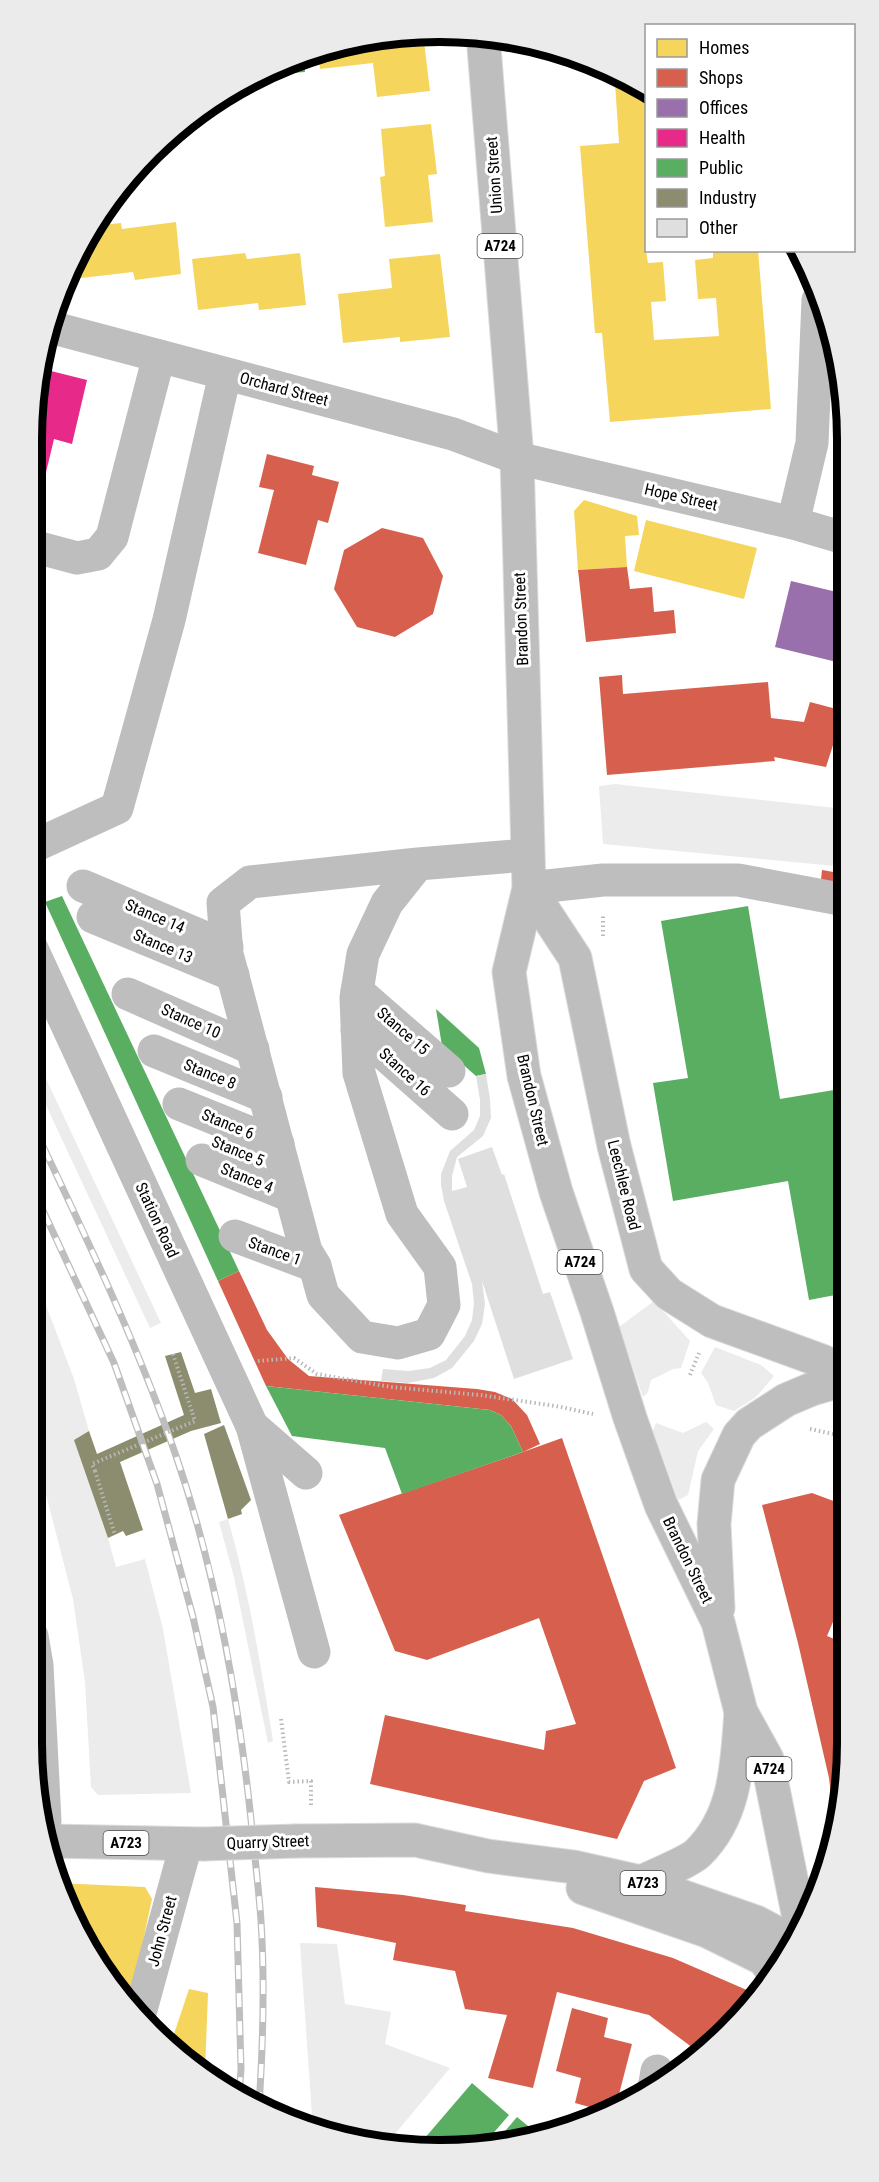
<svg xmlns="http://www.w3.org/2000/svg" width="879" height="2182" viewBox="0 0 879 2182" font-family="'Roboto Condensed',sans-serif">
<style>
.green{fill:#ececec}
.homes{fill:#f6d55c}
.shops{fill:#d6604d}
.offices{fill:#9970ab}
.health{fill:#e7298a}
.public{fill:#5aae61}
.industry{fill:#8c8c6e}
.building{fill:#dfdfdf}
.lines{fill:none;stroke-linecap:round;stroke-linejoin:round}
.major-casing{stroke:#dbdbdb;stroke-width:35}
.path{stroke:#b9b9b9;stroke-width:4;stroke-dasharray:1.5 3;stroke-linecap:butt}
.minor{stroke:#bebebe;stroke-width:33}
.major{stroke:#bebebe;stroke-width:33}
.rail-casing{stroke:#bebebe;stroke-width:7}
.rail{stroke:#fff;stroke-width:4.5;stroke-dasharray:14;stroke-linecap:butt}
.major-bridge-casing{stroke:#dbdbdb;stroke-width:35;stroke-linecap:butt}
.path-bridge{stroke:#b9b9b9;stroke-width:4;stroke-dasharray:1.5 3;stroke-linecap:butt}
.major-bridge{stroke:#bebebe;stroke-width:33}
.labels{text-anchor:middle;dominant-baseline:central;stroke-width:6;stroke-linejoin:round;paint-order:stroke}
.shield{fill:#fff;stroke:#4c4c4c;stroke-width:1.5}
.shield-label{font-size:15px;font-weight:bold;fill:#000}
.street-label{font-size:16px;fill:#000;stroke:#fff}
.rim{fill:none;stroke:#000;stroke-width:8}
</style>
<rect width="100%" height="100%" fill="#fff"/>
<g class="green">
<polygon points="615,784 836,808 845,791 845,867 603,844 599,786"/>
<polygon points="32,1049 161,1323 150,1328 32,1075"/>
<polygon points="41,1292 74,1379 89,1431 75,1440 108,1538 116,1567 145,1559 163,1629 191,1793 98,1795 91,1787 85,1682 73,1599 43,1483 32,1448 32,1296"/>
<polygon points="654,1301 690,1341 681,1368 673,1369 651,1380 648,1392 643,1397 619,1327"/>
<polygon points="715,1347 761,1365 774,1376 756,1397 734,1411 716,1405 708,1383 701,1373"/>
<polygon points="706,1422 714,1429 698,1451 688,1495 678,1500 653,1431 656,1423 683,1433"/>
<path d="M228,1519c21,73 33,148 45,222l-5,2 -34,-166 -15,-55z"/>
<polygon points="300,1943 337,1944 345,2004 391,2012 385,2044 450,2068 384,2147 313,2130"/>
</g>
<g class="homes">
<polygon points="412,32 423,33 430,91 377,97 373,63 320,69 318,51 334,45"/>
<polygon points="629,82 646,91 646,223 645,223 646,250 648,263 663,262 666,301 651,302 654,340 719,336 716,298 698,299 695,260 713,258 713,250 758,250 771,409 610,422 602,333 595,333 580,146 619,143 615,83"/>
<polygon points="431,124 437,174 428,175 433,222 385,227 380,177 385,176 381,129"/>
<polygon points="176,222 181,274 135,280 133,272 73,279 72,267 86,236 93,226 121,223 122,229"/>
<polygon points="245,253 247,259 300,253 306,305 259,310 258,303 198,310 192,259"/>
<polygon points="440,254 450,337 400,342 400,337 343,343 338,294 392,288 389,259"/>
<polygon points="584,500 637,516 639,535 625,536 627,567 578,570 574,511"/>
<polygon points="646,520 757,548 744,599 634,571"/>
<polygon points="57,1883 145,1887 152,1899 129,2006 86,1946"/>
<polygon points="189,1989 208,1993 205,2070 171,2043"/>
</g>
<g class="shops">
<polygon points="267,454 314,466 312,475 339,482 328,523 318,520 306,565 258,553 274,490 259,487"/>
<polygon points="382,528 423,538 443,576 433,614 395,637 357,627 334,589 344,550"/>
<polygon points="627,567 630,589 652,587 654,612 674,610 676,633 586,642 578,570"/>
<polygon points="622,675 623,694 768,682 771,718 804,722 810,702 844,711 826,767 774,757 775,761 607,775 599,677"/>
<polygon points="822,870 845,874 845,893 820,889"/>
<polygon points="239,1271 267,1330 288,1359 309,1376 477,1389 495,1392 512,1399 527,1415 540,1444 523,1452 562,1438 676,1768 644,1781 617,1839 370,1784 385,1715 544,1750 546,1731 576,1724 539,1618 427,1660 395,1651 339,1515 523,1452 511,1426 501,1415 490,1410 266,1386 218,1281"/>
<polygon points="812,1493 847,1506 847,1589 827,1636 847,1644 847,1673 839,1675 844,1697 847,1697 847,1742 834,1822 829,1778 798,1643 762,1505"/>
<polygon points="315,1887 403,1895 466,1905 465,1911 573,1928 673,1958 756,1994 757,1997 709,2049 691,2062 693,2048 649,2015 557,1992 533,2088 488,2078 507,2015 465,2009 455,1971 393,1960 396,1943 317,1927"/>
<polygon points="572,2008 608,2018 604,2037 632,2044 616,2106 604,2111 575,2103 581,2078 556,2071"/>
</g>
<polygon class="offices" points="791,581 845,594 845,664 775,647"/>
<polygon class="health" points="43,369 87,380 72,444 54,439 36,514 32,513 32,440"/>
<g class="public">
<polygon points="303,57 305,72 263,75 263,72"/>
<polygon points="62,896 239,1271 218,1281 45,902"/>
<polygon points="748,906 780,1099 846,1088 846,1293 809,1300 788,1181 673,1201 653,1083 688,1078 661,921"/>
<polygon points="436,1009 479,1048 486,1074 476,1076 442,1046"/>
<polygon points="266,1386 490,1410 501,1415 511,1426 523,1452 402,1494 385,1448 292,1436"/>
<polygon points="472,2083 509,2115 484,2144 418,2146"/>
<polygon points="517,2117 539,2135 519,2143 495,2143"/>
</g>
<g class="industry">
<polygon points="32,1273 41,1292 32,1296"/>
<polygon points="181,1352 195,1393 211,1389 221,1423 191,1431 120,1462 143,1530 126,1536 123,1531 108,1538 74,1440 89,1431 97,1454 184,1415 165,1356"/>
<polygon points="224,1425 251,1500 241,1510 242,1514 228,1519 204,1434"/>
</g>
<polygon class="building" points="486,1074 490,1099 491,1118 483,1136 457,1157 452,1176 452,1191 467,1187 458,1159 492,1147 502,1175 504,1174 543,1294 550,1292 573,1359 514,1379 482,1281 485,1304 482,1324 474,1341 452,1368 434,1378 408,1383 381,1381 383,1369 409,1371 430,1368 446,1360 465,1336 472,1320 474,1303 472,1284 444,1201 441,1185 441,1174 450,1151 474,1130 480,1116 480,1100 476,1076"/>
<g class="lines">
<g class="major-casing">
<g id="major">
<polyline points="483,35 517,458 529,888 509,972 524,1076 556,1192 597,1312 630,1418 661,1505 718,1622 741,1712 767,1759 800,1923"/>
<polyline points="529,888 575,958 614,1146 646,1269 669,1294 712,1321 822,1361 847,1373"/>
<polyline points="718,1608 714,1524 718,1480 739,1435 749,1424 786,1400 812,1389 847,1379"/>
<polyline points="48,1841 204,1844"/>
<polyline points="296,1841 415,1840 488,1856 574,1867 641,1882 756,1922 790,1940"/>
<path d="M641,1882c13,-6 49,-21 57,-29 39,-38 39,-91 43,-141"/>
<polyline points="583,1888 707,1931 764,1959 773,1972"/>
</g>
</g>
<g class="path">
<polyline points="603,936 603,914"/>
<polyline points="173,1354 192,1412"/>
<polyline points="258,1361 294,1358 317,1374 391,1387 480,1395 556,1406 593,1414"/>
<polyline points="690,1375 699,1353"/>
<polyline points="810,1429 847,1437"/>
<polyline points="95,1471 115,1535"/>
<polyline points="281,1719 289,1782 311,1781 311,1807"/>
</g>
<g class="minor">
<polyline points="50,327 453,434 517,458 793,523 844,538"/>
<polyline points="793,523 812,443 818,300"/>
<polyline points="32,546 77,558 98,554 112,537 159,356"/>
<polyline points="32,847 117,808 169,620 225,374"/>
<polyline points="418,864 387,903 363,954 356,998 359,1073 402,1214 440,1267 444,1305 429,1334 398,1343 362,1337 323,1295 315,1266 306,1251 227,954 223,903 250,882 418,864 527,855"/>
<polyline points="83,886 227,947"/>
<polyline points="529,888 603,880 738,880 845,900"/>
<polyline points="93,917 233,975"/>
<polyline points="32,949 252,1426 306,1473"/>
<polyline points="357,991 449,1071"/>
<polyline points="128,994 253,1049"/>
<polyline points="357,1030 452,1114"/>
<polyline points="154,1051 266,1097"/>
<polyline points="179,1104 278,1144"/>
<polyline points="202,1160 291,1196"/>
<polyline points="235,1236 315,1266"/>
<polyline points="252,1426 314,1652"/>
<polyline points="32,1636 37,1665 45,1821"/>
<polyline points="139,2017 186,1845"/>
<polyline points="654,2088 657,2071"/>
</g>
<use href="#major" class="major"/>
<g class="rail-casing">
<g id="rail">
<path d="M32,1123c51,108 104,217 143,330 42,121 64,249 77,376 3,31 7,62 9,92 4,62 2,124 -2,185"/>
<polyline points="32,1187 114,1363 157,1484 193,1617 213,1707 237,1923 241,2069 239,2097"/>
</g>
</g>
<use href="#rail" class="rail"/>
<g class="major-bridge-casing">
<polyline id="major-bridge" points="204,1844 296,1841"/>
</g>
<polyline class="path-bridge" points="95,1471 92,1464 195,1421 192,1412"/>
<use href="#major-bridge" class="major-bridge"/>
</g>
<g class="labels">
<g class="shield">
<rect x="477.5" y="234" width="45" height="24" rx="4.5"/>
<rect x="557.5" y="1250" width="45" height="24" rx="4.5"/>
<rect x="746.5" y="1757" width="45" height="24" rx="4.5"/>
<rect x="103.5" y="1831" width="45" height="24" rx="4.5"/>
<rect x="620.5" y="1871" width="45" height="24" rx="4.5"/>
</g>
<g class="shield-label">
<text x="500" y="246">A724</text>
<text x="580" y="1262">A724</text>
<text x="769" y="1769">A724</text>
<text x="126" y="1843">A723</text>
<text x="643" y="1883">A723</text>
</g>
<g class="street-label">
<text transform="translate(494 175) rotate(-94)">Union Street</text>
<text transform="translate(284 389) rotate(15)">Orchard Street</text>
<text transform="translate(681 497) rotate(13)">Hope Street</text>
<text transform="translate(521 619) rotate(-92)">Brandon Street</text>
<text transform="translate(155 916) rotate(23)">Stance 14</text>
<text transform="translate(163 946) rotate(23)">Stance 13</text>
<text transform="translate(191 1021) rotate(24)">Stance 10</text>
<text transform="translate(403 1031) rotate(41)">Stance 15</text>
<text transform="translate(405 1072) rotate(42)">Stance 16</text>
<text transform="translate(210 1074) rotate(22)">Stance 8</text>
<text transform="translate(533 1100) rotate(77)">Brandon Street</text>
<text transform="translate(228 1124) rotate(22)">Stance 6</text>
<text transform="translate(238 1151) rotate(22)">Stance 5</text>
<text transform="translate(247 1178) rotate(22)">Stance 4</text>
<text transform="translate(624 1185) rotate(76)">Leechlee Road</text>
<text transform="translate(157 1220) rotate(65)">Station Road</text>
<text transform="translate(275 1251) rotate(20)">Stance 1</text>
<text transform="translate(688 1560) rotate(64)">Brandon Street</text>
<text transform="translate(268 1842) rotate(-2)">Quarry Street</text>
<text transform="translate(162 1931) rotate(-75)">John Street</text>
</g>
</g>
<path d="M0 0H879V2182H0ZM439 42H440A397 397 0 0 1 837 439V1743A397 397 0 0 1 440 2140H439A397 397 0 0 1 42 1743V439A397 397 0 0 1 439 42Z" fill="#ebebeb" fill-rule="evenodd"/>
<path class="rim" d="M439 42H440A397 397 0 0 1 837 439V1743A397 397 0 0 1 440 2140H439A397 397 0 0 1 42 1743V439A397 397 0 0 1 439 42Z"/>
<rect x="645" y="24" width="210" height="228" fill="#ffffff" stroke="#999999" stroke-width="1.5"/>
<rect x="657" y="39" width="30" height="18" fill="#f6d55c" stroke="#999999" stroke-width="1.5"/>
<text x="699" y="54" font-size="18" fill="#000000">Homes</text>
<rect x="657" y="69" width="30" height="18" fill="#d6604d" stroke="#999999" stroke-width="1.5"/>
<text x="699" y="84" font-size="18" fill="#000000">Shops</text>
<rect x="657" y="99" width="30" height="18" fill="#9970ab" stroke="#999999" stroke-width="1.5"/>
<text x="699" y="114" font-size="18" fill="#000000">Offices</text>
<rect x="657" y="129" width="30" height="18" fill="#e7298a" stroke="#999999" stroke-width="1.5"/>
<text x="699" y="144" font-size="18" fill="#000000">Health</text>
<rect x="657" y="159" width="30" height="18" fill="#5aae61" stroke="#999999" stroke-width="1.5"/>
<text x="699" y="174" font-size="18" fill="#000000">Public</text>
<rect x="657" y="189" width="30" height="18" fill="#8c8c6e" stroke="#999999" stroke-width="1.5"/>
<text x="699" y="204" font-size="18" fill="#000000">Industry</text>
<rect x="657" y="219" width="30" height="18" fill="#dfdfdf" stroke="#999999" stroke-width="1.5"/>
<text x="699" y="234" font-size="18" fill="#000000">Other</text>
</svg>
